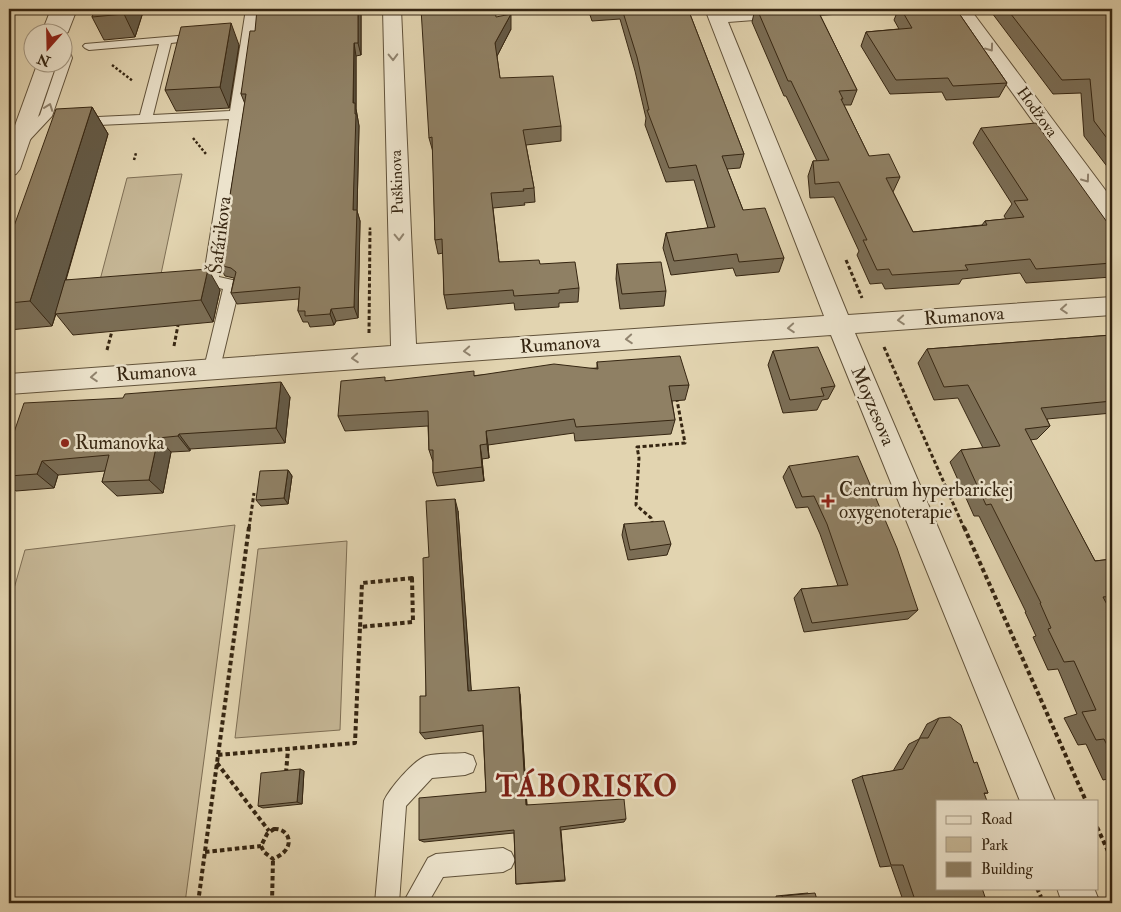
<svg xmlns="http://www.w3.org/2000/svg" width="1121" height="912" viewBox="0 0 1121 912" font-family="'IM FELL Double Pica',serif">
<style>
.green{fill:#c5b695;stroke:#7e6e54}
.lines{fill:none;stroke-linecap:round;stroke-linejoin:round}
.service-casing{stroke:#61523a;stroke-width:2}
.minor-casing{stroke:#61523a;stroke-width:2}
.tertiary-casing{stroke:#61523a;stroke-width:2}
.path-far2{stroke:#362612;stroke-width:2.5;stroke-dasharray:2.5 2;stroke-linecap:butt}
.path-far1{stroke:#362612;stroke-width:3;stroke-dasharray:4 2.5;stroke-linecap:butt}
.path{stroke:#362612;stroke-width:4;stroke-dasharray:4.5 3;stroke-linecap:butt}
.service{fill:#ece3cc;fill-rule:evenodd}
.minor{fill:#ece3cc;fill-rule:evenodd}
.tertiary{fill:#ece3cc;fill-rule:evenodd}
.wall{fill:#7b6e56;stroke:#362612}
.shaded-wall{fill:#645a46;stroke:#362612}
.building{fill:#8f8064;stroke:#362612}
.oneway{stroke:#91846f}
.poi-dot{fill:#8f2418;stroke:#ece3cc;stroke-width:2}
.labels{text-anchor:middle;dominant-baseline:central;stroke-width:5;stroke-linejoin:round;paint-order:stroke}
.far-street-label{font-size:16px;fill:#362612;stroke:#ece3cc}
.street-label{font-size:19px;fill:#362612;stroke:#ece3cc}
.poi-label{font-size:19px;fill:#362612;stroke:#ece3cc;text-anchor:start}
.near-district-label{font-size:29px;font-weight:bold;letter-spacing:1px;fill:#7a1f14;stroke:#ece3cc}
</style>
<rect width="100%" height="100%" fill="#e2d4b0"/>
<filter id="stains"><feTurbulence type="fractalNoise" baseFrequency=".004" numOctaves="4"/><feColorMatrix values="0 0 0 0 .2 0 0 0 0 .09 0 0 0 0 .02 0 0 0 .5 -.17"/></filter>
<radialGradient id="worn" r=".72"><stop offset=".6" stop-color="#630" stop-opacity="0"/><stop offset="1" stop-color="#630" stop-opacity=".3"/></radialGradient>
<g class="green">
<polygon points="182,174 161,274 100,280 127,178"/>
<polygon points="235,525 185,903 9,903 9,606 25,550"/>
<polygon points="347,541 340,730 235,738 258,549"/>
</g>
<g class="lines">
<g class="service-casing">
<g id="service">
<polygon points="9,9 14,9 15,11 9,14"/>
<polygon points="51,9 62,9 52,32 42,32"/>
<polygon points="246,9 258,9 219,277 237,281 240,285 220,368 218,373 212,374 206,373 204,368 223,289 206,285 203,281 229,119 77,126 71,122 77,118 140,115 159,44 89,50 85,48 83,46 85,44 201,34 207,37 205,39 171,43 153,115 230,111"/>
<polygon points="62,43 68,46 72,58 52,116 23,147 13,147 11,144 13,141 40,115 58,62 62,62"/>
<path d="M465,753l8,3 3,8 -3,8 -8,3 -33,3 -26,28 -7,97h-24l9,-102c5,-12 30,-41 42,-45 12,-3 27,-2 39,-3z"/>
<polygon points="503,848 511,852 515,860 511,868 503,872 443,877 428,903 403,903 428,858 436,854"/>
</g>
</g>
<g class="minor-casing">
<g id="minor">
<polygon points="383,9 401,9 416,344 824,316 705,9 723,9 724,11 759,9 841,9 838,13 832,14 728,22 848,315 1112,297 1112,315 855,333 1055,801 1020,801 831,335 9,394 9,374 391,346"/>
<polygon points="952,9 970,9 1112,199 1112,223 1104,220"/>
<polygon points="1057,888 1094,888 1100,903 1062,903"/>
</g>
</g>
<g class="tertiary-casing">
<g id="tertiary">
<polygon points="59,9 77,9 68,32 62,37 62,32 50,32"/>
<polygon points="38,62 57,62 20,169 16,174 9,176 9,142"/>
</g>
</g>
<g class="path-far2">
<polyline points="112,65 133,81"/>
<polyline points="193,138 206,154"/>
<polyline points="134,160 136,153"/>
<polyline points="370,230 370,227"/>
</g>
<g class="path-far1">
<polyline points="846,260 862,298"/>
<polyline points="369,333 370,229"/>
<polyline points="174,346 178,325"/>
<polyline points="884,347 964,528"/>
<polyline points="107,350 112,331"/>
<polyline points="653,525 651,518 636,505 639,458 637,447 685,443 677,400"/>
<polyline points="249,528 254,493"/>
</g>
<g class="path">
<polyline points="964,527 1086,801"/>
<polygon points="412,578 413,622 360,627 362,583"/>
<polyline points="218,755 355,743 360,627"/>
<polyline points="217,763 269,831"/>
<polyline points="286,773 288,749"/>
<polyline points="1097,827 1112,860"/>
<path d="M274,829c13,-1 20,13 10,23 -3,3 -7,5 -11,7l-9,-7 -3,-6 6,-12z"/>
<polyline points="205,852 261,846"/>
<polyline points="1037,888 1041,897"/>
<polyline points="198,903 249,527"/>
<polyline points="272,903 273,859"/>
</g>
<use href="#service" class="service"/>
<use href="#minor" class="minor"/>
<use href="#tertiary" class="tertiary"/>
</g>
<g class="wall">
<polygon points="95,9 144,9 135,37 104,40 92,17"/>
<polygon points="361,9 361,55 356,56 356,109 359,126 357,211 360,221 358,318 336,321 334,325 310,327 308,322 303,322 298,311 299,299 237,304 231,293 234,278 225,276 219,265 245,104 241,94 255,31"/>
<polygon points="588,9 688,9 744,154 740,168 727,169 743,210 784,258 779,272 736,276 733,268 671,275 663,248 666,233 708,228 694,180 666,182 645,125 646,118 635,71 620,19 592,21"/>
<polygon points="755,9 817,9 857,90 851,105 844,105 869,156 900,177 893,192 913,232 982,225 985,221 1006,219 1004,216 1012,204 973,143 981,128 1112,229 1112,277 1026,283 1020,273 962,279 959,284 885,289 882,283 870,284 857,255 859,251 834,197 810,198 808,176 813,161 817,161 786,96 784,96 752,22"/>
<polygon points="892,9 956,9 1007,83 999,97 946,100 942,92 890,94 861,46 866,32 899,29 894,20 896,15"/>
<polygon points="989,9 1101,9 1112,21 1112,173 1084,136 1081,93 1053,94"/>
<polygon points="496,17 511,29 497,56 500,78 561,126 561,141 526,145 534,188 535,202 524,203 525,205 493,208 499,262 540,264 579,288 578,302 559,303 559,307 515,310 514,303 447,309 444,295 443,253 438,254 435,240 433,152 429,138"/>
<polygon points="239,45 229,108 176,111 165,90"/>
<polygon points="92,107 108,134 66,280 220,290 213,322 73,335 56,314 52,326 9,330 9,240"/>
<polygon points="617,264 666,291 664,306 620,309 616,279"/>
<polygon points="1112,335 1112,413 1047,419 1050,426 1037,439 1030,440 1095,561 1112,559 1112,603 1107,604 1112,614 1112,778 1103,780 1086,744 1078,745 1064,718 1077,714 1058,669 1048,670 1033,637 1036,636 1025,612 1026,612 979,516 974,516 950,462 961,450 983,448 958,398 934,400 918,363 927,349"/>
<polygon points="773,351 835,386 828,399 822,400 817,410 783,413 768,365"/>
<polygon points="597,362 689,385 685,400 672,401 675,420 671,434 575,441 574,433 488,445 489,458 482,459 484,481 437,486 433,473 433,462 429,450 428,426 345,431 338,416 386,381 597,368"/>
<polygon points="290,397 285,443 190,449 190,451 171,452 163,493 117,496 102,482 105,471 58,475 54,488 16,491 12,488 9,500 9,447"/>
<polygon points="789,466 918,610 908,619 804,632 794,598 801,589 838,586 820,534 808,507 796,508 783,477"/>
<polygon points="288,470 292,476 288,504 261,506 256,500"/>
<polygon points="458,511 471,691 520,694 527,805 626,819 624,822 561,830 565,881 517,884 516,884 514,833 424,842 419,840 486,792 483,731 425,739 420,733 426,696 429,557"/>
<polygon points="624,524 671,544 667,555 628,560 622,535"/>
<polygon points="939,718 974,763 988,793 937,801 987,903 904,903 891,866 880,867 852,780 862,776 893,771 909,744 919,739 927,724"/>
<polygon points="300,769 304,771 302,804 263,808 258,806"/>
<polygon points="808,893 818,903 777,903 776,896"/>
</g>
<g class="shaded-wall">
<polygon points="126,9 144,9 135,37 124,14"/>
<polygon points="358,9 361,9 361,55 358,43"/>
<polygon points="511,14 511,29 496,58 495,43"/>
<polygon points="231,23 239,45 229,108 220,87"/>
<polygon points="354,43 356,56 356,109 359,126 357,211 360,221 358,318 354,307 353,210"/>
<polygon points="92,107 108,134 52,326 30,301"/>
<polygon points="208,269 220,290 213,322 201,300"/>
<polygon points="331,309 336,321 334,325 330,314"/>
<polygon points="281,382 290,397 285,443 276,428"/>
<polygon points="486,431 488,445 489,458 487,444"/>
<polygon points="179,434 190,449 190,451 178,436"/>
<polygon points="158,438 171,452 163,493 149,480"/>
<polygon points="480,445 482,459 484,481 482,467"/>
<polygon points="42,461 58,475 54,488 37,474"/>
<polygon points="288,470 292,476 288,504 284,498"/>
<polygon points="9,485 12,488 9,500"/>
<polygon points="455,499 458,511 472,699 468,691"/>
<polygon points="519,687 520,694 527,808 526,805"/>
<polygon points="300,769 304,771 302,804 297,802"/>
</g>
<g class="building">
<polygon points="95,9 126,9 124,14 92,17"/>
<polygon points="257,9 358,9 358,43 354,43 353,103 355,103 355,114 356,114 353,210 357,210 354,307 331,309 330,314 305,316 305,311 298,311 300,287 231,293 236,272 231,268 219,265 246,94 241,94 250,31 255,31"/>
<polygon points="421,9 495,9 496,17 511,14 495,43 500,78 553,76 561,126 523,130 534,188 523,189 524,191 491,193 499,262 539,260 540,264 575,262 579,288 559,290 559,293 514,296 513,290 444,295 442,239 435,240 432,137 429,138"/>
<polygon points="622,9 688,9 744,154 722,156 743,210 765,208 784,258 739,262 737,254 674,261 666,233 715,227 696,165 669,168 647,110 649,110 637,57"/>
<polygon points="757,9 817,9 857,90 839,91 843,99 841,99 869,156 889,154 900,177 886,178 913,232 987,225 985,221 1024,217 1014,201 1028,200 981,128 1036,123 1112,229 1112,263 1036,269 1030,259 965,265 968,270 892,275 889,269 877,270 863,240 867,240 839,182 815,184 813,161 829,160 791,81 788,81"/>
<polygon points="901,9 956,9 1007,83 953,86 948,78 896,80 866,32 912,28"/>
<polygon points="1007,9 1101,9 1112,21 1112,145 1094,121 1090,79 1062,80"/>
<polygon points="231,23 220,87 165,90 181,27"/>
<polygon points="92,107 30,301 9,303 9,240 56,109"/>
<polygon points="661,262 666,291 622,294 617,264"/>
<polygon points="208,269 201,300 55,314 65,280"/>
<polygon points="1112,335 1112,401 1041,408 1050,426 1025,429 1095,561 1112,559 1112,596 1103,597 1112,614 1112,755 1104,739 1096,740 1082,712 1096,710 1074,661 1064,662 1048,629 1051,628 1040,603 1041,603 991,504 986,505 961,450 1000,446 968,385 944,387 927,349"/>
<polygon points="818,347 835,386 821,388 824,396 790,400 773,351"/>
<polygon points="680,356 689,385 669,386 675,420 576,427 574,419 486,431 487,444 480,445 482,467 433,473 433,450 429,450 428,411 338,416 341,381 385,377 385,381 474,371 474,376 554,364 598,369 597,362"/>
<polygon points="281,382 276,428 179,434 178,436 158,438 149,480 102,482 109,455 42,461 37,474 9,476 9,447 24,403 123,398 125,394"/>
<polygon points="858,456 897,548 918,610 812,623 801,589 848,585 827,524 814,496 802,497 789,466"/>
<polygon points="288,470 284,498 256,500 260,471"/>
<polygon points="455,499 468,691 519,687 526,805 624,799 626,819 560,827 565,880 516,884 514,830 419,840 419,798 486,792 483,725 420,733 420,696 426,696 423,558 429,557 426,501"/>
<polygon points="664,521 671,544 630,550 624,524"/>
<polygon points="950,717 961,725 974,763 977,762 988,793 984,793 987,801 937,801 937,888 982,888 987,903 916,903 903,865 891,865 862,776 903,769 920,738 928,738 939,718"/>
<polygon points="300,769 297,802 258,806 261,773"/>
<polygon points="815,893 818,903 784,903 782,896"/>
</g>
<defs><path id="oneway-chevron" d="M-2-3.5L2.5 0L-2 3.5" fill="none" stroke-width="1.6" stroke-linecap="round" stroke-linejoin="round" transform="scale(1.25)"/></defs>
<g class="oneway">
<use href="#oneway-chevron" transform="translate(990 48) rotate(54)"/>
<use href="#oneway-chevron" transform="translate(393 57) rotate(89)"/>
<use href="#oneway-chevron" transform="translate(49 107) rotate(-70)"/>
<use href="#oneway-chevron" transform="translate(1086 179) rotate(54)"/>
<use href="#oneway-chevron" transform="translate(399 237) rotate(88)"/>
<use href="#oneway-chevron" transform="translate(1064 309) rotate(176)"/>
<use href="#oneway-chevron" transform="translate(901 320) rotate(176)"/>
<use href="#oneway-chevron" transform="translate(791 328) rotate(176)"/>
<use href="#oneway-chevron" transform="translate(629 339) rotate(176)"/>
<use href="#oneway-chevron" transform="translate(467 351) rotate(176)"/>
<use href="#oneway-chevron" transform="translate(355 358) rotate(176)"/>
<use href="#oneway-chevron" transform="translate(94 377) rotate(176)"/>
</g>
<g class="poi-dot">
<circle cx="65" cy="443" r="5"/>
<path d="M825.5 493.5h5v5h5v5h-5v5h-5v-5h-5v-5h5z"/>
</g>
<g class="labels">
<g class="far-street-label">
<text transform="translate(1037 112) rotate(54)">Hodžova</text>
<text transform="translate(397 182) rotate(-92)">Puškinova</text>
</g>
<g class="street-label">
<text transform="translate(220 235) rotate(-83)">Šafárikova</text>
<text transform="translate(964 316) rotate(-4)">Rumanova</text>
<text transform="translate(560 344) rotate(-4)">Rumanova</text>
<text transform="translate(156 372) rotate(-4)">Rumanova</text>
<text transform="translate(873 406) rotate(67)">Moyzesova</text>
</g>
<g class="poi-label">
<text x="75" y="443">Rumanovka</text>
<text x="839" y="490">Centrum hyperbarickej<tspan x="839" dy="22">oxygenoterapie</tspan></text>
</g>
<g class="near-district-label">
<text x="587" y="787">TÁBORISKO</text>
</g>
</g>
<rect width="1121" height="912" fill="none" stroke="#e2d4b0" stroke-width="30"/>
<rect x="10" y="10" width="1101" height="892" fill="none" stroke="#362612" stroke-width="2.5"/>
<rect x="15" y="15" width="1091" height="882" fill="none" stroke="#362612"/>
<rect x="936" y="800" width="162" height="90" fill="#ece3cc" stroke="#a39782"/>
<rect x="946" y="816" width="25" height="8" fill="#ece3cc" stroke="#a39782"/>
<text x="981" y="824" font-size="15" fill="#362612">Road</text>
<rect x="946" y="837" width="25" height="15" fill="#c5b695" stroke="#a39782"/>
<text x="981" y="850" font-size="15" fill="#362612">Park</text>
<rect x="946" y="862" width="25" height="15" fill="#8f8064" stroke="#a39782"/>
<text x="981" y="874" font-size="15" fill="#362612">Building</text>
<g transform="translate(48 48) rotate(200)"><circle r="24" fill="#ece3cc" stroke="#a39782"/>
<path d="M0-4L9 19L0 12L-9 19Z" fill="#8f2418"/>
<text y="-8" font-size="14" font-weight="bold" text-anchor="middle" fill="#362612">N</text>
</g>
<rect width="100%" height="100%" filter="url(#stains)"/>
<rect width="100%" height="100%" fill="url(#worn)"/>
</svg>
